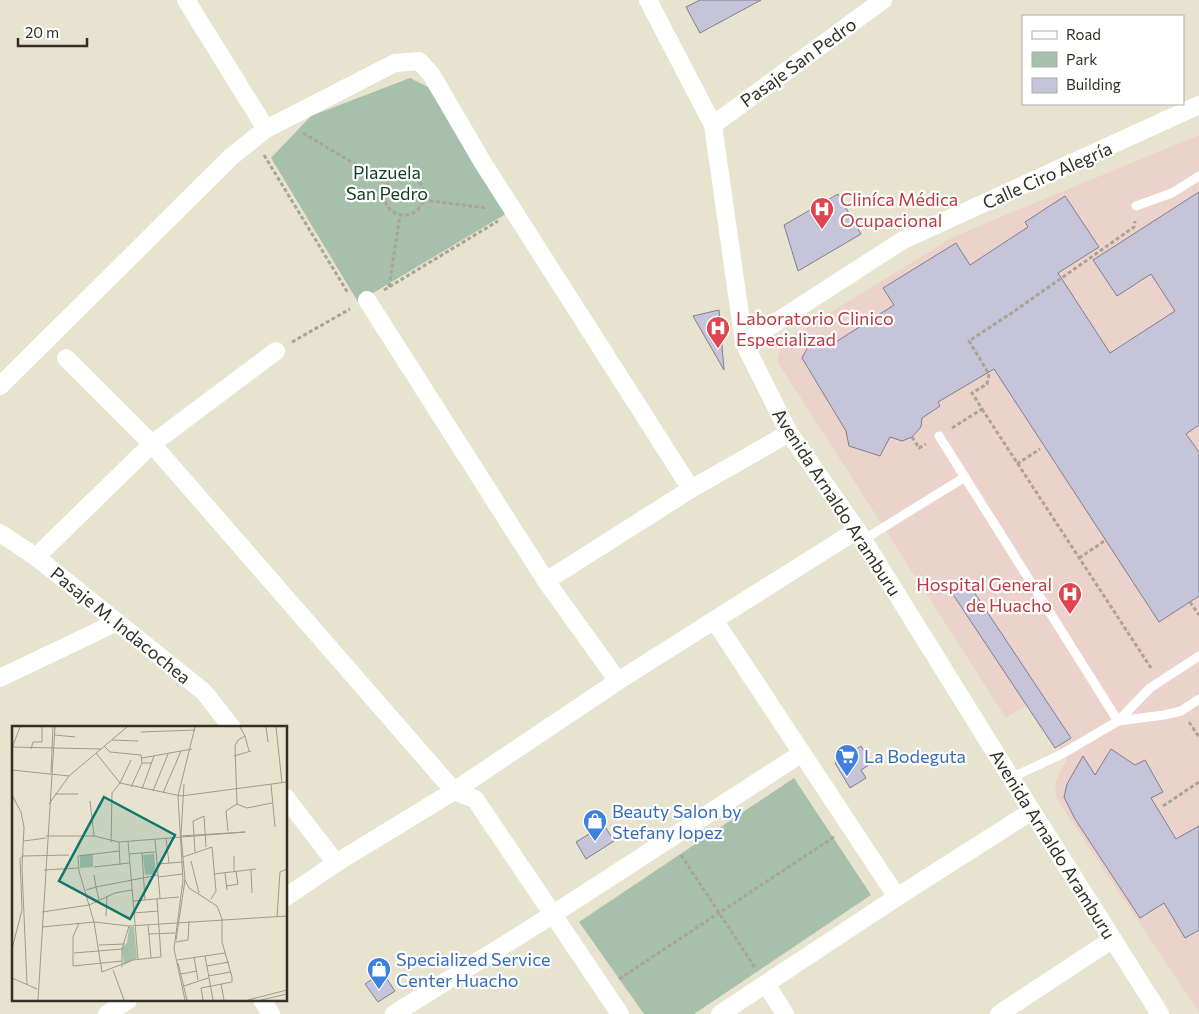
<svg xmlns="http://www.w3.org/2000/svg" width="1199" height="1014" viewBox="0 0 1199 1014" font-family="Commissioner,sans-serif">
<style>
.medical{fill:#ebd2cb}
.green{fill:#a7c0ac}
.building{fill:#c6c4d9;stroke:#807e91}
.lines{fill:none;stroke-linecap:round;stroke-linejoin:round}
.path{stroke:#a9a594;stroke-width:3;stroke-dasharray:4 2.5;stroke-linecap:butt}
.service{stroke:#fff;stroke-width:9}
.minor{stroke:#fff;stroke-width:18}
.labels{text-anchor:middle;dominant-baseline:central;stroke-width:4.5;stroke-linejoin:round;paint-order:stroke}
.street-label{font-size:18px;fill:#313027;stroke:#fff}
.park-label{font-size:18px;fill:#0f3d20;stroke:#fff}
.health-label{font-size:18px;fill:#be3a42;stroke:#fff;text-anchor:start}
.shop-label{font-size:18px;fill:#366cbe;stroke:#fff;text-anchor:start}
.inset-road{fill:none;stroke:#9f9b8b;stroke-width:1}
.view{fill:#0f766e;fill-opacity:0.15;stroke:#0f766e;stroke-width:2.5}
.inset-edge{fill:none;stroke:#313027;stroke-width:2.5}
</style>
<rect width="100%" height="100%" fill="#e8e3ce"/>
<polygon class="medical" points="1199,135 1199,1012 1057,799 1055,785 1061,769 1067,759 1030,703 1006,718 777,361 782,342 955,236"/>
<g class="green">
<polygon points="410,78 428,87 509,212 358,302 271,158 311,116"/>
<polygon points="794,778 871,895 694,1014 644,1014 579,922"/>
</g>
<g class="building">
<polygon points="700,0 761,0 700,33 686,7"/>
<polygon points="1199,192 1199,425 1186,434 1199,452 1199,596 1159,622 994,369 938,402 940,406 922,418 921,427 912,437 902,441 890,437 880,456 849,446 846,431 802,358 814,336 831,345 894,305 883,288 956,243 970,265 1028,227 1025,222 1065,196 1099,247 1058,273 1110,353 1175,311 1151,274 1117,296 1093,260"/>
<polygon points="838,194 861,234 798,271 784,225"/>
<polygon points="719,310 724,370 693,316"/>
<polygon points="964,577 1071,738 1055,748 948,587"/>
<polygon points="861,746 872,763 861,770 866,778 850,788 835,763"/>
<polygon points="1111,749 1135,765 1145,760 1163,792 1151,798 1176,839 1199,826 1199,930 1185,938 1164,903 1140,918 1075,819 1064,797 1067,784 1083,756 1095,775"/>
<polygon points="604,825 614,841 586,859 576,842"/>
<polygon points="382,972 395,991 378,1002 365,984"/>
</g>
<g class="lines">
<g class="path">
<polyline points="303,133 388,184"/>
<polyline points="264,155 348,293"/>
<circle cx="404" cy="195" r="20"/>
<polyline points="423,200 487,208"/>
<polyline points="389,287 400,215"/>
<polyline points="384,290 498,221"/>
<polyline points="292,342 350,309"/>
<polyline points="982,409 1151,668"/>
<polyline points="952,428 982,409 972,393 987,384 989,374 969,341 1016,310 1134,227 1135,221"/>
<polyline points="912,437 919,448 926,444"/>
<polyline points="1017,464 1040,449"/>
<polyline points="1079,558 1106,540"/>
<polyline points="1190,602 1199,615"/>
<polyline points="1189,722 1199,737"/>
<polyline points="1163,806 1199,782"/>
<polyline points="681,855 756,969"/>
<polyline points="619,979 834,837"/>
</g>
<g class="service">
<polyline points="1136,206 1172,193 1199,176"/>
<polyline points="939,436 1118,721 1062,754 1011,778"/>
<polyline points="863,540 965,477"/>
<polyline points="1199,656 1150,688 1118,721 1164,715 1181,711 1199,699"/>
</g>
<g class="minor">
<polyline points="186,0 266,129"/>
<polyline points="648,0 713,125 744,343 789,433 857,530 1011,778 1160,1014"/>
<polyline points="713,125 883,0"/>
<polyline points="367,300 546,581 618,681"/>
<polyline points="744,343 903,240 1199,105"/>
<polyline points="276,351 152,444 454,791 475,799 620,1014"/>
<polyline points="0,386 232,156 266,129 395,63 419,61 431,74 483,163 691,489"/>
<polyline points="0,533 36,557 204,692 232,728"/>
<polyline points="36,557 152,444 66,358"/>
<polyline points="546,581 691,489 789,433"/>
<polyline points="714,620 897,897"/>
<polyline points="0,678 117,622"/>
<polyline points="286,798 336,863"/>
<polyline points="286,897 336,863 454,791 618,681 857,530"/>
<polyline points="766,984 785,1014"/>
<polyline points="262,1000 271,1014"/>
<polyline points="107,1014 128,1000"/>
<polyline points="394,1014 552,915 802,753"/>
<polyline points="720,1014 897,897 1032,811"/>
<polyline points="999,1014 1113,939"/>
</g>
</g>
<defs>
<g id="hospital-pin" transform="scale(1.25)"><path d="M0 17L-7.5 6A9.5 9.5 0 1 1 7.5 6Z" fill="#e0444e" stroke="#fff"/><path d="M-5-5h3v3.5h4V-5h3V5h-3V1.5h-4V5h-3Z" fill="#fff"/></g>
<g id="supermarket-pin" transform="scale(1.25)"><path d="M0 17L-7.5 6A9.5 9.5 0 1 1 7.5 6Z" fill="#3f7fe0" stroke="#fff"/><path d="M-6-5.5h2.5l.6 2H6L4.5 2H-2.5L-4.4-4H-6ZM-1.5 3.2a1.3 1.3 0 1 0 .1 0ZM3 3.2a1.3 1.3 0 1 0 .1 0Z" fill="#fff"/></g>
<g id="shop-pin" transform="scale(1.25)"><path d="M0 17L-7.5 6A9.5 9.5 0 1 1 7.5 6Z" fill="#3f7fe0" stroke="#fff"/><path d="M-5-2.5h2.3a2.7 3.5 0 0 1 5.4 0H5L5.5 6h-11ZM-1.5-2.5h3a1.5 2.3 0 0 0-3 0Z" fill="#fff"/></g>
</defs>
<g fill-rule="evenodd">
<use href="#hospital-pin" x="822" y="209"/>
<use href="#hospital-pin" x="718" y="328"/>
<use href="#hospital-pin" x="1070" y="594"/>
<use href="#supermarket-pin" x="847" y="756"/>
<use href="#shop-pin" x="595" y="821"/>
<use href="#shop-pin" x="379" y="969"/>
</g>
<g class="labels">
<g class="street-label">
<text transform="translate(798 62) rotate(-36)">Pasaje San Pedro</text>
<text transform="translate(1047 175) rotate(-24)">Calle Ciro Alegría</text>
<text transform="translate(837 502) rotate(57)">Avenida Arnaldo Aramburu</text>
<text transform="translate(121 625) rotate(39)">Pasaje M. Indacochea</text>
<text transform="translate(1053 844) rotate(58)">Avenida Arnaldo Aramburu</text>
</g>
<g class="park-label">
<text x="387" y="172">Plazuela<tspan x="387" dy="21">San Pedro</tspan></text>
</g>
<g class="health-label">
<text x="840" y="199">Cliníca Médica<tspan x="840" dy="21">Ocupacional</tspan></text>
<text x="736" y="318">Laboratorio Clinico<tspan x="736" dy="21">Especializad</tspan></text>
<text x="1052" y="584" text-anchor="end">Hospital General<tspan x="1052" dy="21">de Huacho</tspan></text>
</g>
<g class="shop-label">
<text x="864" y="756">La Bodeguta</text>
<text x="612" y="811">Beauty Salon by<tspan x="612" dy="21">Stefany lopez</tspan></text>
<text x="396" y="959">Specialized Service<tspan x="396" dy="21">Center Huacho</tspan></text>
</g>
</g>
<g transform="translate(12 726)">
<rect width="275" height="275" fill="#e8e3ce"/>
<path d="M81,128v13l-13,1v-13zM142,128l2,20 -11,1 -2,-20zM117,201h5l3,31 -13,7 -2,-17 5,-5z" fill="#a7c0ac"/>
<path class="inset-road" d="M254,1l2,15M264,1l6,56M129,6l54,-2M43,9l20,2M233,10l4,15M100,14l26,1M92,20l6,6 31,3 1,8M0,21l89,2M0,22l8,-21M19,23l2,-7h9v-15M84,27l24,30M222,30l17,-5M130,32l50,-9M0,44l57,6M39,47l2,-46M108,57l61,13 106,-14M108,57l11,-23M259,58l4,43M119,61l11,-24h10M130,63l12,-33M141,65l15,-37M151,67l18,-42M43,68h23M0,69l9,17 3,15 -2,42 5,115M78,75l4,35M37,78l20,-28 58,-49M225,78l-2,-58 3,-6 7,-4 -5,-9M225,78l10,4 25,-5M216,105l-2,-20 11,-7M34,110h48l25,6 126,-10 -65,4M154,112l3,25M143,113l5,59M12,115l22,-3M116,115l10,118M99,116l1,-49 8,-10M107,116l1,23M107,125l-41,5 1,15 15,51 8,50 31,-12 28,-3 -4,-58M183,126l-2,-31 11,-5 2,31M130,127l3,47M117,128l26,-2M11,130l46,-1M222,130v16M171,131l29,-10 4,44 -5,8M179,135l8,32M145,138l26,-2M82,141l35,-4M32,144l34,-2M239,144l1,23M213,147l2,17M202,148l42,-5M82,149l2,12 62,-12M146,151l25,-3M173,154l4,8 28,18 5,13v23l10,35v5l-31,6 2,12M215,160l11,-2 -2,-12M74,164l10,-3 3,13M121,175l46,-4M30,186l47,-7 26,-12 17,-3M122,187l24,-2M94,190l1,-20M265,191l3,-45 7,-3M67,197l-6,14v29l49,-5M136,198l3,34M30,201l52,-5 35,4 158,-10M137,208l26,-1M164,214l9,-60 -4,-45 3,-51M164,216l12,-2 1,-19M87,219l26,-1M0,223l10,-39 -2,-52 3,-2M62,227l48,-4M193,230l8,44M182,231l4,23M165,234l48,-7M166,237l9,37M195,240l22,-4M110,241v-18l7,-23M101,244l11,30M169,248l16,-3M196,250l23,-4M0,252l25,11M209,258l3,16M172,260l24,-8M26,274l17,-273M173,274l-11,-51 9,-69 -5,-84 17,-69M236,274l39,-10M249,274l26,-6"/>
<path class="view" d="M92,71l71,38 -45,84 -71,-38z"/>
<rect width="275" height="275" class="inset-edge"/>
</g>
<rect x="1022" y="15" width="162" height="90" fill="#ffffff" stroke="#adaca9"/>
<rect x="1032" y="31" width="25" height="8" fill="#ffffff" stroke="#adaca9"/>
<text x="1066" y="40" font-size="15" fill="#313027">Road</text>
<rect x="1032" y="52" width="25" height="15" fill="#a7c0ac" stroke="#adaca9"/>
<text x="1066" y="65" font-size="15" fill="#313027">Park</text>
<rect x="1032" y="78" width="25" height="15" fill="#c6c4d9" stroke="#adaca9"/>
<text x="1066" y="90" font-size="15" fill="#313027">Building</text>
<path d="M18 38v8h69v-8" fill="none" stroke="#313027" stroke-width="2.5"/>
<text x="25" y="38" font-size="15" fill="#313027" stroke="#ffffff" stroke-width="4" paint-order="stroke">20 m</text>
</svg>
